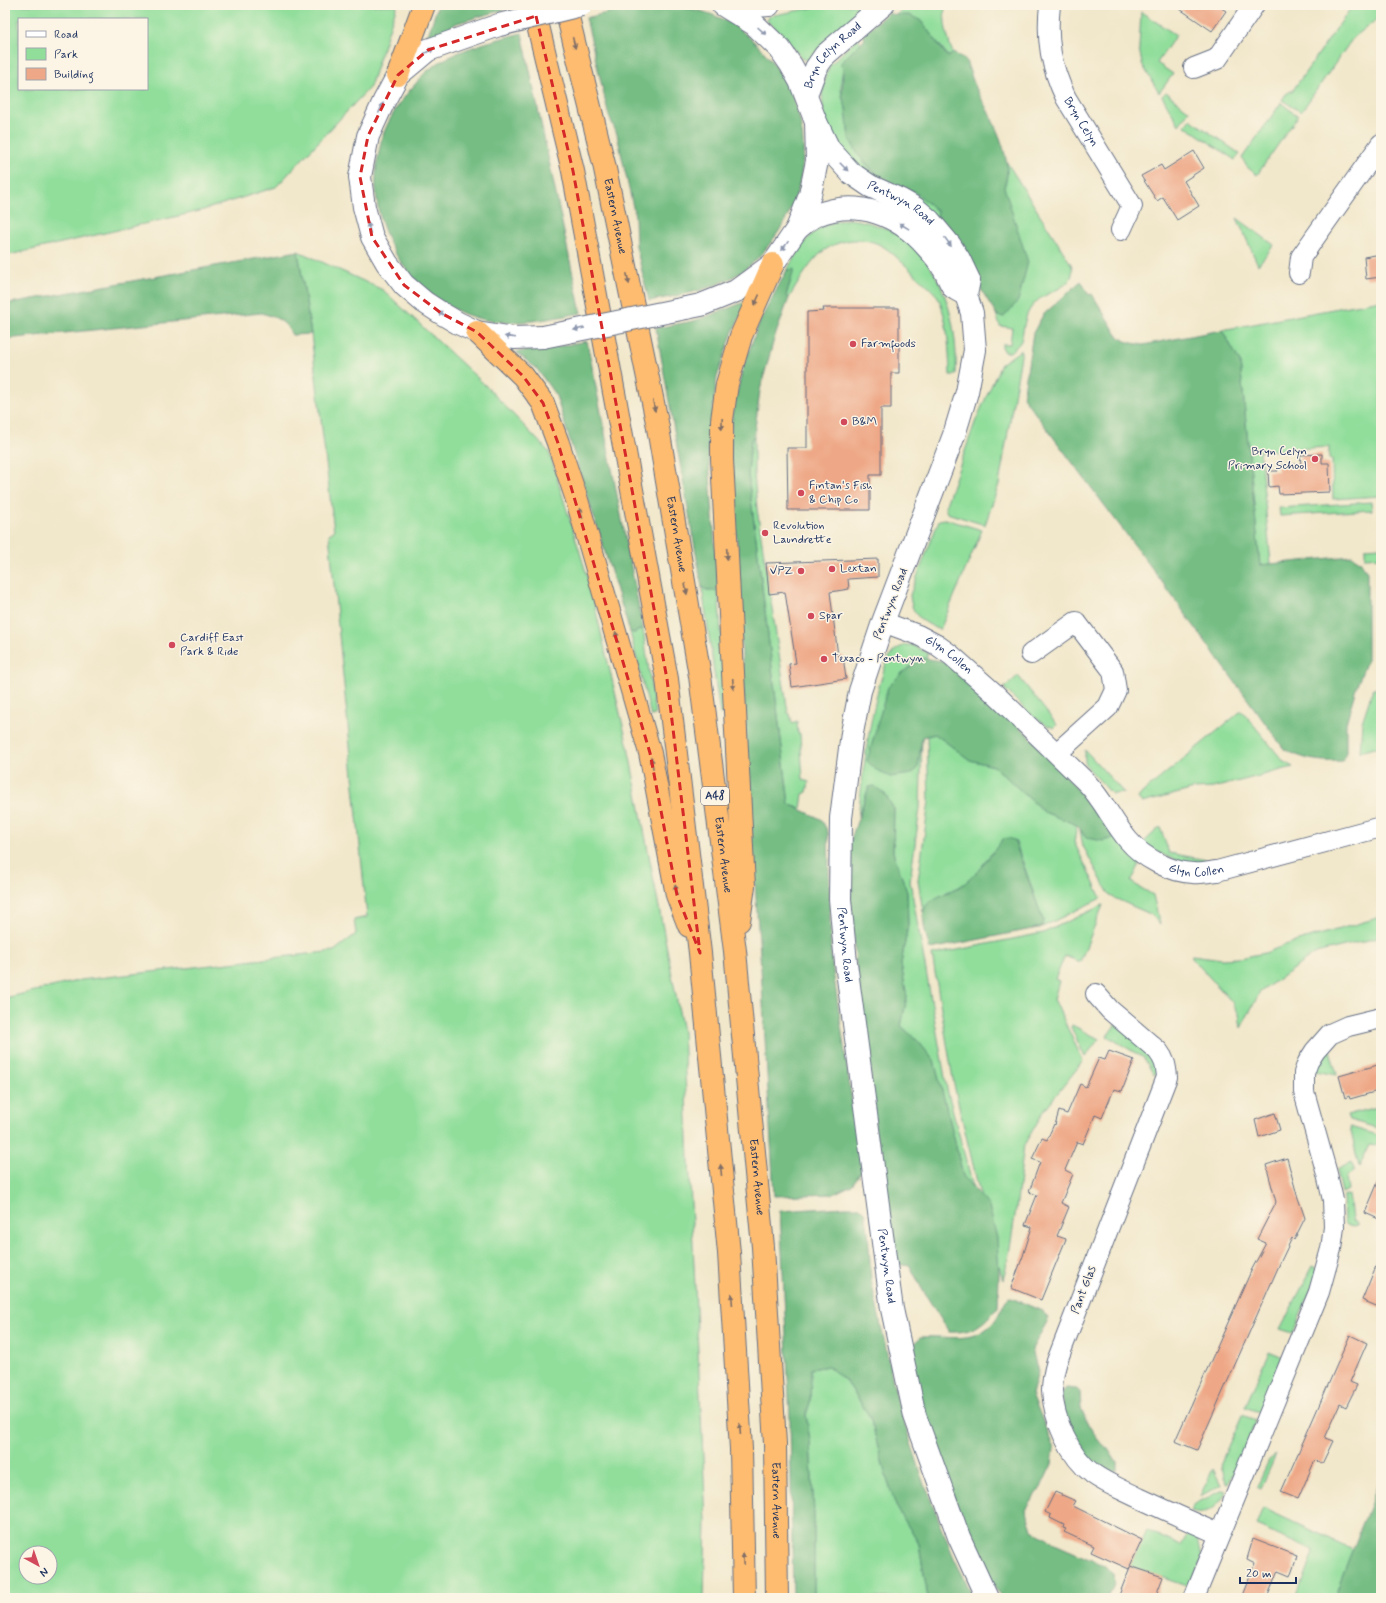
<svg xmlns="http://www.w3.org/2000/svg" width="1386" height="1603" viewBox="0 0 1386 1603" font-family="Mynerve,sans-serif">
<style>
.green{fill:#91de9b;stroke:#56867c;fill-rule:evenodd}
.forest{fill:#74bd83;stroke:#487670}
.building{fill:#eea887}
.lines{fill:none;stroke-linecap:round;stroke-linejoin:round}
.minor-casing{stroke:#666f84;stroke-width:22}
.tertiary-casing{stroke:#666f84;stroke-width:24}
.trunk-casing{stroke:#666f84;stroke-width:24}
.minor{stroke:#fff;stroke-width:20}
.tertiary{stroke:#fff;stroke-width:22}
.trunk{stroke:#fdbc70;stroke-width:22}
.tertiary-bridge-casing{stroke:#666f84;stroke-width:24;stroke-linecap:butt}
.tertiary-bridge{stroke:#fff;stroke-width:22}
.oneway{fill:#8d97ae}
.oneway2{fill:#816e66}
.marked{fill:none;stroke:#d62828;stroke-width:3;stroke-dasharray:8 5;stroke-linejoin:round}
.poi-dot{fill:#d1495b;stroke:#fcf5e5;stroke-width:1.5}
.labels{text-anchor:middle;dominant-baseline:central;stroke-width:3;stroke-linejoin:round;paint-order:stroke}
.shield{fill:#fcf5e5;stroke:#5e6a86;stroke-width:1}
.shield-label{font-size:11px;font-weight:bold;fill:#1b2f5e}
.street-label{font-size:12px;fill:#1b2f5e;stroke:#fcf5e5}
.poi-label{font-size:12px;fill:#1b2f5e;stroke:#fcf5e5;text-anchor:start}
</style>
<rect width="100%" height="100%" fill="#fcf5e5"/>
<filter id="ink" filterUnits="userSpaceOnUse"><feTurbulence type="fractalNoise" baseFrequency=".025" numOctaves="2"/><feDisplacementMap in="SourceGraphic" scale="8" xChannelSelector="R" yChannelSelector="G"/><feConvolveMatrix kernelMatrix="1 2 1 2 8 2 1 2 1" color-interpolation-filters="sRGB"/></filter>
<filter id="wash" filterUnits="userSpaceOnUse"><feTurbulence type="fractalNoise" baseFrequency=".012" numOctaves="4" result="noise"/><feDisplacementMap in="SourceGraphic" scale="16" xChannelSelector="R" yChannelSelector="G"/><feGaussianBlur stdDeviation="0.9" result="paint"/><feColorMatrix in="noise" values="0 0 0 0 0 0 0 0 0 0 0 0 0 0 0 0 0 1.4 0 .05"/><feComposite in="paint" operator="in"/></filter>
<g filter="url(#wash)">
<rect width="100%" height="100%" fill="#f1e7ca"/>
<g class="green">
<path d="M5,5h392l-27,82 -94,100 -76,24 -195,45zM19,19h128v70h-128z"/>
<polygon points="827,5 868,5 827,39 809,60 802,59 784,36 767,21 769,16"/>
<path d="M907,5h38c-2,17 2,33 8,48l-4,4 -29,-37 -24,-5z"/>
<polygon points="1353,5 1381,5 1381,16 1353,38 1301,112 1282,100 1286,94 1293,90"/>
<polygon points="1141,12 1176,35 1157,63 1173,74 1159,93 1142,64 1139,48"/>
<path d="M858,38l3,5c-15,13 -23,31 -19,52 0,5 4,9 4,14 2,9 1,19 3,28 3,10 25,39 34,44 2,0 4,0 6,1 8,4 16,9 25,8l23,21 1,8 -89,-56 -25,-44 -2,-25 5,-21 3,-8z"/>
<polygon points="1166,92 1189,111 1179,125 1162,96"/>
<polygon points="1281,103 1298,116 1257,175 1247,167 1242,158"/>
<polygon points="1190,119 1240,154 1235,160 1185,126"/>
<path d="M1006,161l65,103c8,23 -22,26 -34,37 -10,9 -12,18 -14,30 -1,3 -1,7 -2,10 -2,4 -8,8 -11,11h-5l-3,-5v-3h8l2,-16 -12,-2 -5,-15 3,5 6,-129c4,-9 3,-16 2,-26z"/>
<polygon points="1237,218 1274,245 1258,265"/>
<path d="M849,219c81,9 110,83 107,156h-6c-1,-25 -2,-55 -12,-78 -2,-4 -28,-27 -33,-32 -9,-8 -18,-18 -29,-22 -19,-7 -43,-2 -57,12 -12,12 -21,28 -30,43l-3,-2 8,-26h-7c17,-29 26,-46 62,-51z"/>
<path d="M298,251l85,39 101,94 65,68 40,130 39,165 55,285 23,489 -2,77h-699v-600l76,-18 253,-29 22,-17 -2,-14 13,-3 -38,-383 5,-3 -23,-197zM26,1553h24v24h-24z"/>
<polygon points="1381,300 1381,496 1333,499 1332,459 1329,459 1329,447 1260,451 1271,564 1260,565 1240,362 1222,330"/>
<polygon points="1021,350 1021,356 999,484 985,525 947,513 945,507 976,420 1001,364"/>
<polygon points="754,436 754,474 757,509 788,713 790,714 792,723 797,721 798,734 800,734 803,780 809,782 807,792 803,794 801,809 789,804 748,474 751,440"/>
<polygon points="1371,502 1372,510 1280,516 1279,508"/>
<path d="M945,519l37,11 -42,100c-18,-9 -28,-13 -30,-35l29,-75z"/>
<polygon points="1381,547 1381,557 1365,558 1365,548"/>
<polygon points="702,587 708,591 718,589 727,713 720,714"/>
<polygon points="643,628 655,715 651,716 630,632 634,633"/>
<path d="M906,645h6l16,8 -2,6 -3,-1 -19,14 -16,15 -9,35 39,45 4,-30 -2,71 -10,73 37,208 26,98 -10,-11 -13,-55 -16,-60 -16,-20 -17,-15 6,-29 -6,-33 7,-39 -1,-33 -14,-40 1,-43 -25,-22 -11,30c5,-45 10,-90 22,-134 3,-9 5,-20 11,-28 4,-6 9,-8 15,-10z"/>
<path d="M1018,676l1,1 38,48 -3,3c-20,-7 -35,-25 -50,-40z"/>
<polygon points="1381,688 1381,746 1360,752 1362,722 1373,689"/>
<polygon points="1240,712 1243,712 1284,762 1293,767 1213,788 1194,789 1142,803 1138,798 1142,793"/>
<polygon points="935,734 970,760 994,766 1044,812 1077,825 1074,842 1101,898 1040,928 1032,929 1042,926 1043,920 1015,840 990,855 979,871 963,885 947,892 926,906 923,912 918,880 929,801 927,736"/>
<polygon points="1085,750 1124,793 1112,794 1088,768 1085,762"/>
<path d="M1160,827l9,26 48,9c-30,6 -49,-3 -74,-19z"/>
<polygon points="1080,830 1086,838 1113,833 1141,862 1131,882 1153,895 1160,925 1152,915 1110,896 1083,846"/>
<polygon points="1103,905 1080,962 1065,956 1055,979 1059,981 1054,999 1083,1061 1045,1109 1024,1145 1016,1209 1009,1254 1003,1280 984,1211 954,1085 932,955 1043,933"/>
<polygon points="1381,917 1381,937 1316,953 1260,992 1241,1028 1239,1014 1232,1002 1191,957 1192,955 1222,959 1239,958 1265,953 1288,944"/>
<polygon points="1116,1024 1152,1056 1160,1070 1154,1075 1144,1058 1107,1036"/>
<polygon points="1072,1025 1099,1039 1085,1057 1071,1027"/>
<polygon points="1328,1049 1330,1050 1337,1075 1316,1071 1315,1068"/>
<polygon points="1381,1106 1381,1129 1349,1120 1347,1115"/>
<polygon points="1350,1127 1381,1136 1381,1146 1370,1144 1359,1167"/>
<polygon points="1352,1162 1354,1170 1346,1178 1348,1190 1342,1193 1337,1170"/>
<polygon points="1349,1194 1352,1220 1358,1224 1358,1226 1346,1225 1344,1223 1343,1196"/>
<polygon points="1313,1266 1317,1268 1318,1273 1293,1333 1280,1329"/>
<polygon points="1269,1352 1283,1358 1262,1409 1258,1412 1245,1407"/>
<polygon points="828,1366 847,1382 870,1417 886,1476 896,1506 919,1544 928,1598 814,1598 814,1514 810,1441 806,1415 810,1402 811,1369"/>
<polygon points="1242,1415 1253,1419 1256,1423 1229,1483 1226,1482 1220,1466"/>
<polygon points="1276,1455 1261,1488 1257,1486 1269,1460"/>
<polygon points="1213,1469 1221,1485 1200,1496"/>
<path d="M1222,1490l4,1c-6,15 -18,25 -35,20l4,-7z"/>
<polygon points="1263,1508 1353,1550 1334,1598 1296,1598 1314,1551 1256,1526"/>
<polygon points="1190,1529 1198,1538 1202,1557 1190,1587 1130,1566 1146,1530 1181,1546"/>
</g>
<g class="forest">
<polygon points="438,5 517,5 517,6 457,23 426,41"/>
<path d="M640,5c28,0 54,1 80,13 17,7 32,21 45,35 45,51 51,120 14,178 -11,16 -24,33 -41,43 -28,17 -58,21 -89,27l-13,-55 -1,-30 -12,-54 -6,-28 -8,-18 -23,-98z"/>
<path d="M888,13l8,2h13l11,5 28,37 5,-4 12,6c4,9 7,20 11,29 13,26 40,70 28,99l24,75 -10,39 -14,16 -6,-1 -8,-12 -52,-85 -1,-8 -23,-20h-5l-9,-4h-5l-6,-5 -7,-2 -23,-24 -10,-18 -3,-30 -4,-13 1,-27 -3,-4 4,-5 21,-20 -2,-5z"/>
<path d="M522,33l59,280c-38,7 -79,16 -116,1 -63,-26 -101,-94 -86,-162 1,-5 2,-12 4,-17 6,-17 17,-33 28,-46 5,-5 9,-12 14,-16 24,-22 66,-32 97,-40z"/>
<path d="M298,251l13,83 -19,1c-7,-15 -16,-18 -31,-22l-256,26v-35z"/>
<polygon points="794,269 786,296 789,298 774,339 760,390 754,436 751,440 748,474 789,804 821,819 828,832 831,957 862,1170 852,1185 833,1194 774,1196 761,968 749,801 741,636 738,552 730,477 732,415 743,367 760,321 787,270"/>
<path d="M1081,281l8,14 3,-1 25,41 8,6 7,2 11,2 79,-15 18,32 20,203 92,-9 8,5 7,11v88l-11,28 -10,35v32l-4,6c-23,1 -38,-1 -58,-12l-133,-182 -128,-170 10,-64 10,-18z"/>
<polygon points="748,301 733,331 717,377 708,446 718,589 716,591 708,591 702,587 656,328 694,321"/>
<polygon points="587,341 643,628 634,633 630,632 556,396 537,369 516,352 545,349"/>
<polygon points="923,658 942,661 962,673 1050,756 1113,833 1113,838 1103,841 1086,838 1077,825 1044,812 994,766 970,760 935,734 922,737 918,767 912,774 890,777 875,769 867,761 888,687 903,672"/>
<path d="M874,786l11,8 9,15 -1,43 14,40 1,33 -7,39 6,33 -6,29 17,15 16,20 16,60 13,55 26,30 8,32 2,36 -1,33c-16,18 -24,26 -49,25l-27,-43 -12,-23 -19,-3 -13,-102 -10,-117 -11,-66 -10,-127 22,-64z"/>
<path d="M1008,838l6,2 29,80 -1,6 -10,3 -102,20c-3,-9 -10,-34 -5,-42 7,-11 31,-16 40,-24 15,-12 26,-29 38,-44z"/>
<polygon points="845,1207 860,1207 865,1212 868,1231 871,1280 898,1404 925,1485 954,1558 974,1598 928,1598 919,1544 896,1506 886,1476 870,1417 847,1382 828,1366 811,1369 810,1402 806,1415 810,1441 814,1514 814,1598 793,1598 790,1418 780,1211"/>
<path d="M1009,1297l33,14 7,7 -17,31 6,23 -6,22 22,55 -2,15 -9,19 -18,27 7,19 23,15 50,22 8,8 1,9 -6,15h-106l-30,-52 -39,-107 -24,-80 2,-13 10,-9c26,-2 50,8 71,-13 6,-6 10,-17 14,-24z"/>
<polygon points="1066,1388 1077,1389 1080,1392 1081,1408 1088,1424 1098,1440 1108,1449 1117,1463 1117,1470 1105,1473 1083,1455 1064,1418 1061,1394"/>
<polygon points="1381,1477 1381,1598 1334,1598"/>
</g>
<g id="blocks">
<g class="building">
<polygon points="1174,5 1217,5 1226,11 1212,31"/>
<polygon points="1194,151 1204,168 1184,181 1199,206 1177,220 1163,197 1157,201 1141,176 1161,165 1164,170"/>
<polygon points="1381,254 1381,277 1366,279 1364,257"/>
<polygon points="823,308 899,308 899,373 891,373 891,408 881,408 881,475 870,475 870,510 788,510 787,448 807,448 807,312 824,311"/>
<polygon points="1322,454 1322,463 1329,463 1330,492 1279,494 1278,486 1269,487 1268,471 1278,471 1277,465 1301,464 1300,455"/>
<polygon points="878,559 878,577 848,579 849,589 830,592 838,656 843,656 846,679 792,687 789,664 796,663 785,592 769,594 766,563"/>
<polygon points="1109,1051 1134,1060 1122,1091 1114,1089 1102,1118 1095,1115 1083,1144 1077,1142 1065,1170 1073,1174 1061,1203 1069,1207 1057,1236 1066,1239 1041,1300 1011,1288 1023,1256 1032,1227 1025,1225 1037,1195 1029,1192 1040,1162 1032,1159 1042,1138 1047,1140 1054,1124 1055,1125 1059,1111 1067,1114 1080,1084 1086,1087 1099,1058 1105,1060"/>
<polygon points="1381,1064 1381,1088 1377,1089 1378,1091 1350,1099 1349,1096 1345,1098 1339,1076"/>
<polygon points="1275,1113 1280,1130 1259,1137 1255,1120"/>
<polygon points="1287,1158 1297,1195 1305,1218 1294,1240 1292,1238 1281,1261 1197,1450 1175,1441 1252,1269 1266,1243 1257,1239 1276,1202 1266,1165"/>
<polygon points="1381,1175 1381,1220 1365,1213"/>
<polygon points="1381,1254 1381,1308 1362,1300"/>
<polygon points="1350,1335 1367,1343 1350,1382 1357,1385 1346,1407 1340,1404 1325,1438 1333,1441 1322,1464 1315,1460 1298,1499 1281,1492"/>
<polygon points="1055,1492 1076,1501 1073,1506 1142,1540 1130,1566 1163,1577 1155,1598 1118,1598 1130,1567 1129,1569 1091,1552 1094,1546 1064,1532 1066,1529 1063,1528 1064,1525 1050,1518 1051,1515 1045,1512"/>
<polygon points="1253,1539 1297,1556 1290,1576 1278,1571 1267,1598 1241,1598 1255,1563 1247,1559"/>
</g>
</g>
</g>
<g filter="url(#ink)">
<use href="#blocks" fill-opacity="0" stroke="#666f84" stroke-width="1"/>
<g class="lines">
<g class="minor-casing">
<g id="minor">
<path id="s1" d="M1050,5c-4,35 1,62 16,93l66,108 -11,24"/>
<polyline points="1194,68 1217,59 1254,5"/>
<polyline points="1299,273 1301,257 1381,144"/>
<path id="s2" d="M883,622l35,13 19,10 14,10 43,38 93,90c16,17 26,39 41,57 15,18 42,32 65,33 8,1 16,-1 24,-2l164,-44"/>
<polyline points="1031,654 1076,622 1113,671 1116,690 1108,707 1057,753"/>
<path d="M1096,994l14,16 48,41c7,9 8,15 9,26l-110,284c-3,10 -5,20 -5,30 2,29 17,65 41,83 14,10 30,16 46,24 26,12 53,24 80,36"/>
<polyline points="1194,1598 1319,1292 1331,1249 1334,1227 1333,1200 1327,1174 1304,1092 1304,1073 1308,1062 1315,1051 1330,1034 1348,1026 1381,1018"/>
</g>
</g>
<g class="tertiary-casing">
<g id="tertiary">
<polyline points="731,8 769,5"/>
<polyline points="499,25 428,50 398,75 384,101 368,136 360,177 364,207 372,237 387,263 404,285 424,302 441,313 458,323 477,332 514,338 543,337"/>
<path id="s3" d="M806,95l10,-27 9,-13 58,-50"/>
<path id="s4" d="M816,122l13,27 22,24 19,13 31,14 14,8 14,12 21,25 9,14 10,21 -3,15 6,18 3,37 -8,42 -13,43 -71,187 -23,69 -8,42 -11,85 -1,81 6,64 40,302 6,44 23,107 44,121 28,61"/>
<path d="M797,229c6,-5 13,-11 20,-14 40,-17 82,0 109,31 6,7 13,14 17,22 4,6 6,13 10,19 3,3 9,5 13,8"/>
<polyline points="686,308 701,305 736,291 773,264 797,229 810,195 817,161 816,122 800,81 791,65 780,49 754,24 723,5"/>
</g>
</g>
<g class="trunk-casing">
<g id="trunk">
<polyline points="533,5 573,171 667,679 700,953 729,1253 741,1449 744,1598"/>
<path id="s5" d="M565,5l39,159 53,258 43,254 35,275 28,296 12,197 2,154"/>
<polyline points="398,75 424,5"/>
<polyline points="477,332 523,376 543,403 558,443 577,500 650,753 677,895 689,926"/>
<polyline points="739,921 744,886 722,459 722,420 727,384 741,336 773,264"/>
</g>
</g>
<use href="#minor" class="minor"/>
<use href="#tertiary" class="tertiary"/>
<use href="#trunk" class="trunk"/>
<g class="tertiary-bridge-casing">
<g id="tertiary-bridge">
<polyline points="499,25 581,5"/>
<polyline points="543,337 686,308"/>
</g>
</g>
<use href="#tertiary-bridge" class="tertiary-bridge"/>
</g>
<defs><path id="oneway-solid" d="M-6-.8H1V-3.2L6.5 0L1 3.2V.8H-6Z"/></defs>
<g class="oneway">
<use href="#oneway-solid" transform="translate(762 31) rotate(42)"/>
<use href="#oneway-solid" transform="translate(429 51) rotate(-30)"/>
<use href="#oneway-solid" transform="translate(381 108) rotate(-66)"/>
<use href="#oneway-solid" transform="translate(844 167) rotate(45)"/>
<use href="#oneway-solid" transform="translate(904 226) rotate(-149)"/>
<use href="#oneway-solid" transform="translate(369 228) rotate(-104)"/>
<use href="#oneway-solid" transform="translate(948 242) rotate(54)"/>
<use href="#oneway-solid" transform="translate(785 246) rotate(125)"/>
<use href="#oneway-solid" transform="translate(442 314) rotate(-148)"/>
<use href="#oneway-solid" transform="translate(579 329) rotate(169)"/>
<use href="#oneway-solid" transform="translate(510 337) rotate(-173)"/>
</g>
<g class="oneway2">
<use href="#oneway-solid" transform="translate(574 43) rotate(76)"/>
<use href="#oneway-solid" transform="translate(628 279) rotate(78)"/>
<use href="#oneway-solid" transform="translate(757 300) rotate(114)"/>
<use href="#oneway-solid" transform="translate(654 406) rotate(78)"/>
<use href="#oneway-solid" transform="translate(722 424) rotate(92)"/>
<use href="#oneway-solid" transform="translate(581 513) rotate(-106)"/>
<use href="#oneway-solid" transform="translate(727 554) rotate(87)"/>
<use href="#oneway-solid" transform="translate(686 589) rotate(80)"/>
<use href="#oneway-solid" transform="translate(617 637) rotate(-106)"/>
<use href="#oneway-solid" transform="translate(733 684) rotate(87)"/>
<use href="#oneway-solid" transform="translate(652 763) rotate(-101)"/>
<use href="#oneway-solid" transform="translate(676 890) rotate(-103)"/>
<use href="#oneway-solid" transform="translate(721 1170) rotate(-95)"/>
<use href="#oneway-solid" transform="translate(732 1299) rotate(-94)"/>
<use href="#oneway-solid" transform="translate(740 1429) rotate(-94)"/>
<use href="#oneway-solid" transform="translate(743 1559) rotate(-91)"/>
</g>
</g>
<path class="marked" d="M536,16l37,155 94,508 33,274 -23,-58 -27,-142 -92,-310 -15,-40 -20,-27 -46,-44 -36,-19 -37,-28 -32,-48 -12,-60 8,-41 30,-61 30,-25z"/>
<g class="poi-dot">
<circle cx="853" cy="344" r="4"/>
<circle cx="844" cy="422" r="4"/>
<circle cx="1315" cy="459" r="4"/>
<circle cx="801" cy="493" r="4"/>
<circle cx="765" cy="533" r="4"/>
<circle cx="832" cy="569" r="4"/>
<circle cx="801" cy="571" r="4"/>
<circle cx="811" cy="616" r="4"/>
<circle cx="172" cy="645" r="4"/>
<circle cx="824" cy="659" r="4"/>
</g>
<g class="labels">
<rect class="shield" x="701" y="787" width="28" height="18" rx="3"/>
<g class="shield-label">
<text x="715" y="796">A48</text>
</g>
<g class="street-label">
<text stroke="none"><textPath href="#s3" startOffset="49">Bryn Celyn Road</textPath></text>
<text stroke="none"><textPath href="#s1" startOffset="124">Bryn Celyn</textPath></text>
<text stroke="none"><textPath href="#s4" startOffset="121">Pentwyn Road</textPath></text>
<text stroke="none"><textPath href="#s5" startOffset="217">Eastern Avenue</textPath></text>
<text stroke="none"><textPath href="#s5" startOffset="541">Eastern Avenue</textPath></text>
<text transform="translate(891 604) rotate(-69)">Pentwyn Road</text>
<text stroke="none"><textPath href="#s2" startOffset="74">Glyn Collen</textPath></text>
<text stroke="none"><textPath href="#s5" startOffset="865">Eastern Avenue</textPath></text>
<text stroke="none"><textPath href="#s2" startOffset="411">Glyn Collen</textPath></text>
<text stroke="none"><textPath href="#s4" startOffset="914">Pentwyn Road</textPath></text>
<text stroke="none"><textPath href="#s5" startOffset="1189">Eastern Avenue</textPath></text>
<text stroke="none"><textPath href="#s4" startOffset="1238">Pentwyn Road</textPath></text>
<text transform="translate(1084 1290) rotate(-69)">Pant Glas</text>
<text stroke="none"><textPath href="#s5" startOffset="1513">Eastern Avenue</textPath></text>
</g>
<g class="poi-label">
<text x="861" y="344">Farmfoods</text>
<text x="852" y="422">B&amp;M</text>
<text x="1307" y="452" text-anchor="end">Bryn Celyn<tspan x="1307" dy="14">Primary School</tspan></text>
<text x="809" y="486">Fintan's Fish<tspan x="809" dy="14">&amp; Chip Co</tspan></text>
<text x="773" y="526">Revolution<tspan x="773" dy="14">Laundrette</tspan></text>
<text x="840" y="569">Lextan</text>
<text x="793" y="571" text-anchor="end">VPZ</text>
<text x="819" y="616">Spar</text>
<text x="180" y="638">Cardiff East<tspan x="180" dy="14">Park &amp; Ride</tspan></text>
<text x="832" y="659">Texaco - Pentwyn</text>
</g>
</g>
<rect width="1386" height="1603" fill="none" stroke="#fcf5e5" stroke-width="20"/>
<rect x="18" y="18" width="130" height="72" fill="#fcf5e5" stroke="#a2a6af"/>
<rect x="26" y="31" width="20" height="6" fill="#ffffff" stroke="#a2a6af"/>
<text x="54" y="38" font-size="12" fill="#1b2f5e">Road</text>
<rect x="26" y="48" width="20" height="12" fill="#91de9b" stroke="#a2a6af"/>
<text x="54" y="58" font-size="12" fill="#1b2f5e">Park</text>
<rect x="26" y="68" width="20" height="12" fill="#eea887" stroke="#a2a6af"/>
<text x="54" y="78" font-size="12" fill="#1b2f5e">Building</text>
<g transform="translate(38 1565) rotate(140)"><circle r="19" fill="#fcf5e5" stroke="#a2a6af"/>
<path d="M0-3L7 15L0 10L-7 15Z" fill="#d1495b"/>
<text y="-6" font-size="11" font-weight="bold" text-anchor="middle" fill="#1b2f5e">N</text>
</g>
<path d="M1240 1577v6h56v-6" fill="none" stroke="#1b2f5e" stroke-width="2"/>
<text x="1246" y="1577" font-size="12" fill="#1b2f5e" stroke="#fcf5e5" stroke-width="3" paint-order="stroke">20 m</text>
</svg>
